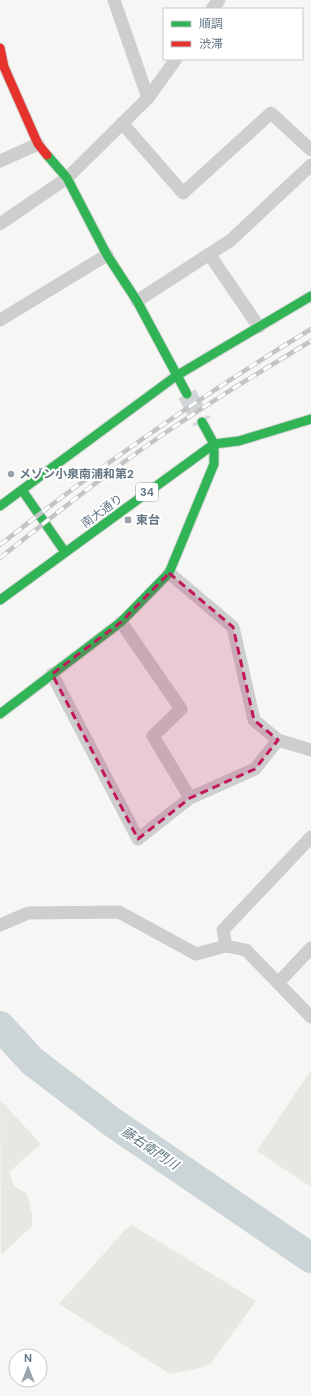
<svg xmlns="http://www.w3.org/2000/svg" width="311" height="1396" viewBox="0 0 311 1396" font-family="'DM Sans','Noto Sans JP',sans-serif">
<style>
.green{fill:#e6e9e2}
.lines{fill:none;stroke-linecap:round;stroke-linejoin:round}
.river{stroke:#cbd4d6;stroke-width:30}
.secondary-tunnel{stroke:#d2d6d8;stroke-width:19;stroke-dasharray:19 10;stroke-linecap:butt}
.fast-casing{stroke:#d3d4d5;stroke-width:11}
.jam-casing{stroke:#d3d4d5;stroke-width:11}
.street{stroke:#cdcfcf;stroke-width:13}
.fast{stroke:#30b455;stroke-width:9}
.jam{stroke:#e5322d;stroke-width:9}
.rail-casing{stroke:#c2c4c5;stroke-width:4.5}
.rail{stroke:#fff;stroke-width:3;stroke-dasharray:9;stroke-linecap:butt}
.marked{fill:#c2185b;fill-opacity:0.2;stroke:#c2185b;stroke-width:3;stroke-dasharray:8 5;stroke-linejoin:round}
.poi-dot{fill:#98a3ac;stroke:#fff;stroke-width:1.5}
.labels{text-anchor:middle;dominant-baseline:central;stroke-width:4;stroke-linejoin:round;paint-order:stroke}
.shield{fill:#fff;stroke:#93a0aa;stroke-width:1}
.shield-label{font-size:11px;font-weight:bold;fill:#657785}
.poi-label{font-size:12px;font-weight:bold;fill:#657785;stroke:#fff;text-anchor:start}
.street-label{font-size:12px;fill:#657785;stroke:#fff}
.water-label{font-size:13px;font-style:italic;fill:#617981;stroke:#fff}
</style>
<rect width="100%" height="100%" fill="#f6f6f4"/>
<g class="green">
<polygon points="311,1070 311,1187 257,1151"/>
<polygon points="0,1100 41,1144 9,1172 14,1186 27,1194 32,1214 32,1226 1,1255"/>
<polygon points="132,1225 256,1301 210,1364 196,1369 170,1374 59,1304 125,1230"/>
</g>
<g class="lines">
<polyline class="river" points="0,1026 32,1061 112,1122 311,1258"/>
<polyline class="secondary-tunnel" points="187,394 202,422"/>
<g class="fast-casing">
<g id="fast">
<polyline points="47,155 67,178 107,255 137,301 187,394"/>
<polyline points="22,490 65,552"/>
<polyline points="0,506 176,376 311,296"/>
<polyline points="0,600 214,444 239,441 311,419"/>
<polyline points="0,714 121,622 169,573 214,464 214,444 202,422"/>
</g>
</g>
<g class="jam-casing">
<polyline id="jam" points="0,48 4,67 38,144 47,155"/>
</g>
<g class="street">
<polyline points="114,0 148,98"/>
<polyline points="212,9 219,0"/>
<polyline points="122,123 183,193 271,113 311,150"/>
<polyline points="0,161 38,144"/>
<polyline points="0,224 67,178 148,98 176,59"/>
<polyline points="209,254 259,327"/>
<polyline points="137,301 231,240 311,165"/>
<polyline points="0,320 107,255"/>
<polyline points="169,573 233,627 254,720 278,740 311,750"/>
<polyline points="121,622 181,709 153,736 190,798"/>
<polyline points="52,674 138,839 190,798 255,769 278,740"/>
<polyline points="0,925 28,913 119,912 196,954 226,946 246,950 311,1017"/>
<polyline points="226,946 223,930 311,837"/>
<polyline points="278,983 311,948"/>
</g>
<use href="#fast" class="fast"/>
<use href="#jam" class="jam"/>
<g class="rail-casing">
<g id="rail">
<path d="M0,545c99,-79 203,-150 311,-216"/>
<path d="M0,558c48,-38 95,-76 145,-111 53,-38 110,-72 166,-106"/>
</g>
</g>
<use href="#rail" class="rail"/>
</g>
<path class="marked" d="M169,573l64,54 21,93 24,20 -23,29 -65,29 -52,41 -86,-165 69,-52z"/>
<g class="poi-dot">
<circle cx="11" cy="474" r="4"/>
<rect x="124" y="516" width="8" height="8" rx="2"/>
</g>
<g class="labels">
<rect class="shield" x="136" y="483" width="22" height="18" rx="3"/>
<g class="shield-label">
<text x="147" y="492">34</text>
</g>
<g class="poi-label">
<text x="19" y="474">メゾン小泉南浦和第2</text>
<text x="136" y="520">東台</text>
</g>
<g class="street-label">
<text transform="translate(102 511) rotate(-36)">南大通り</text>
</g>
<g class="water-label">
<text transform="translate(150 1148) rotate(34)">藤右衛門川</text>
</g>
</g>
<rect x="163" y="8" width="140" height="52" fill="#ffffff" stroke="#c1c9ce"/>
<rect x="171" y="21" width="20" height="6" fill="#30b455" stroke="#c1c9ce"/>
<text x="199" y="28" font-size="12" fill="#657785">順調</text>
<rect x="171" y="41" width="20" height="6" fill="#e5322d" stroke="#c1c9ce"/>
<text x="199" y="48" font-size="12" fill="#657785">渋滞</text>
<g transform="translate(28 1368)"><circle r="19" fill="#ffffff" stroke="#c1c9ce"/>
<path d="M0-3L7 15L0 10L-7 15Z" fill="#98a3ac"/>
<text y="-6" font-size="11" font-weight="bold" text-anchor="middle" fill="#657785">N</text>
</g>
</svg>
